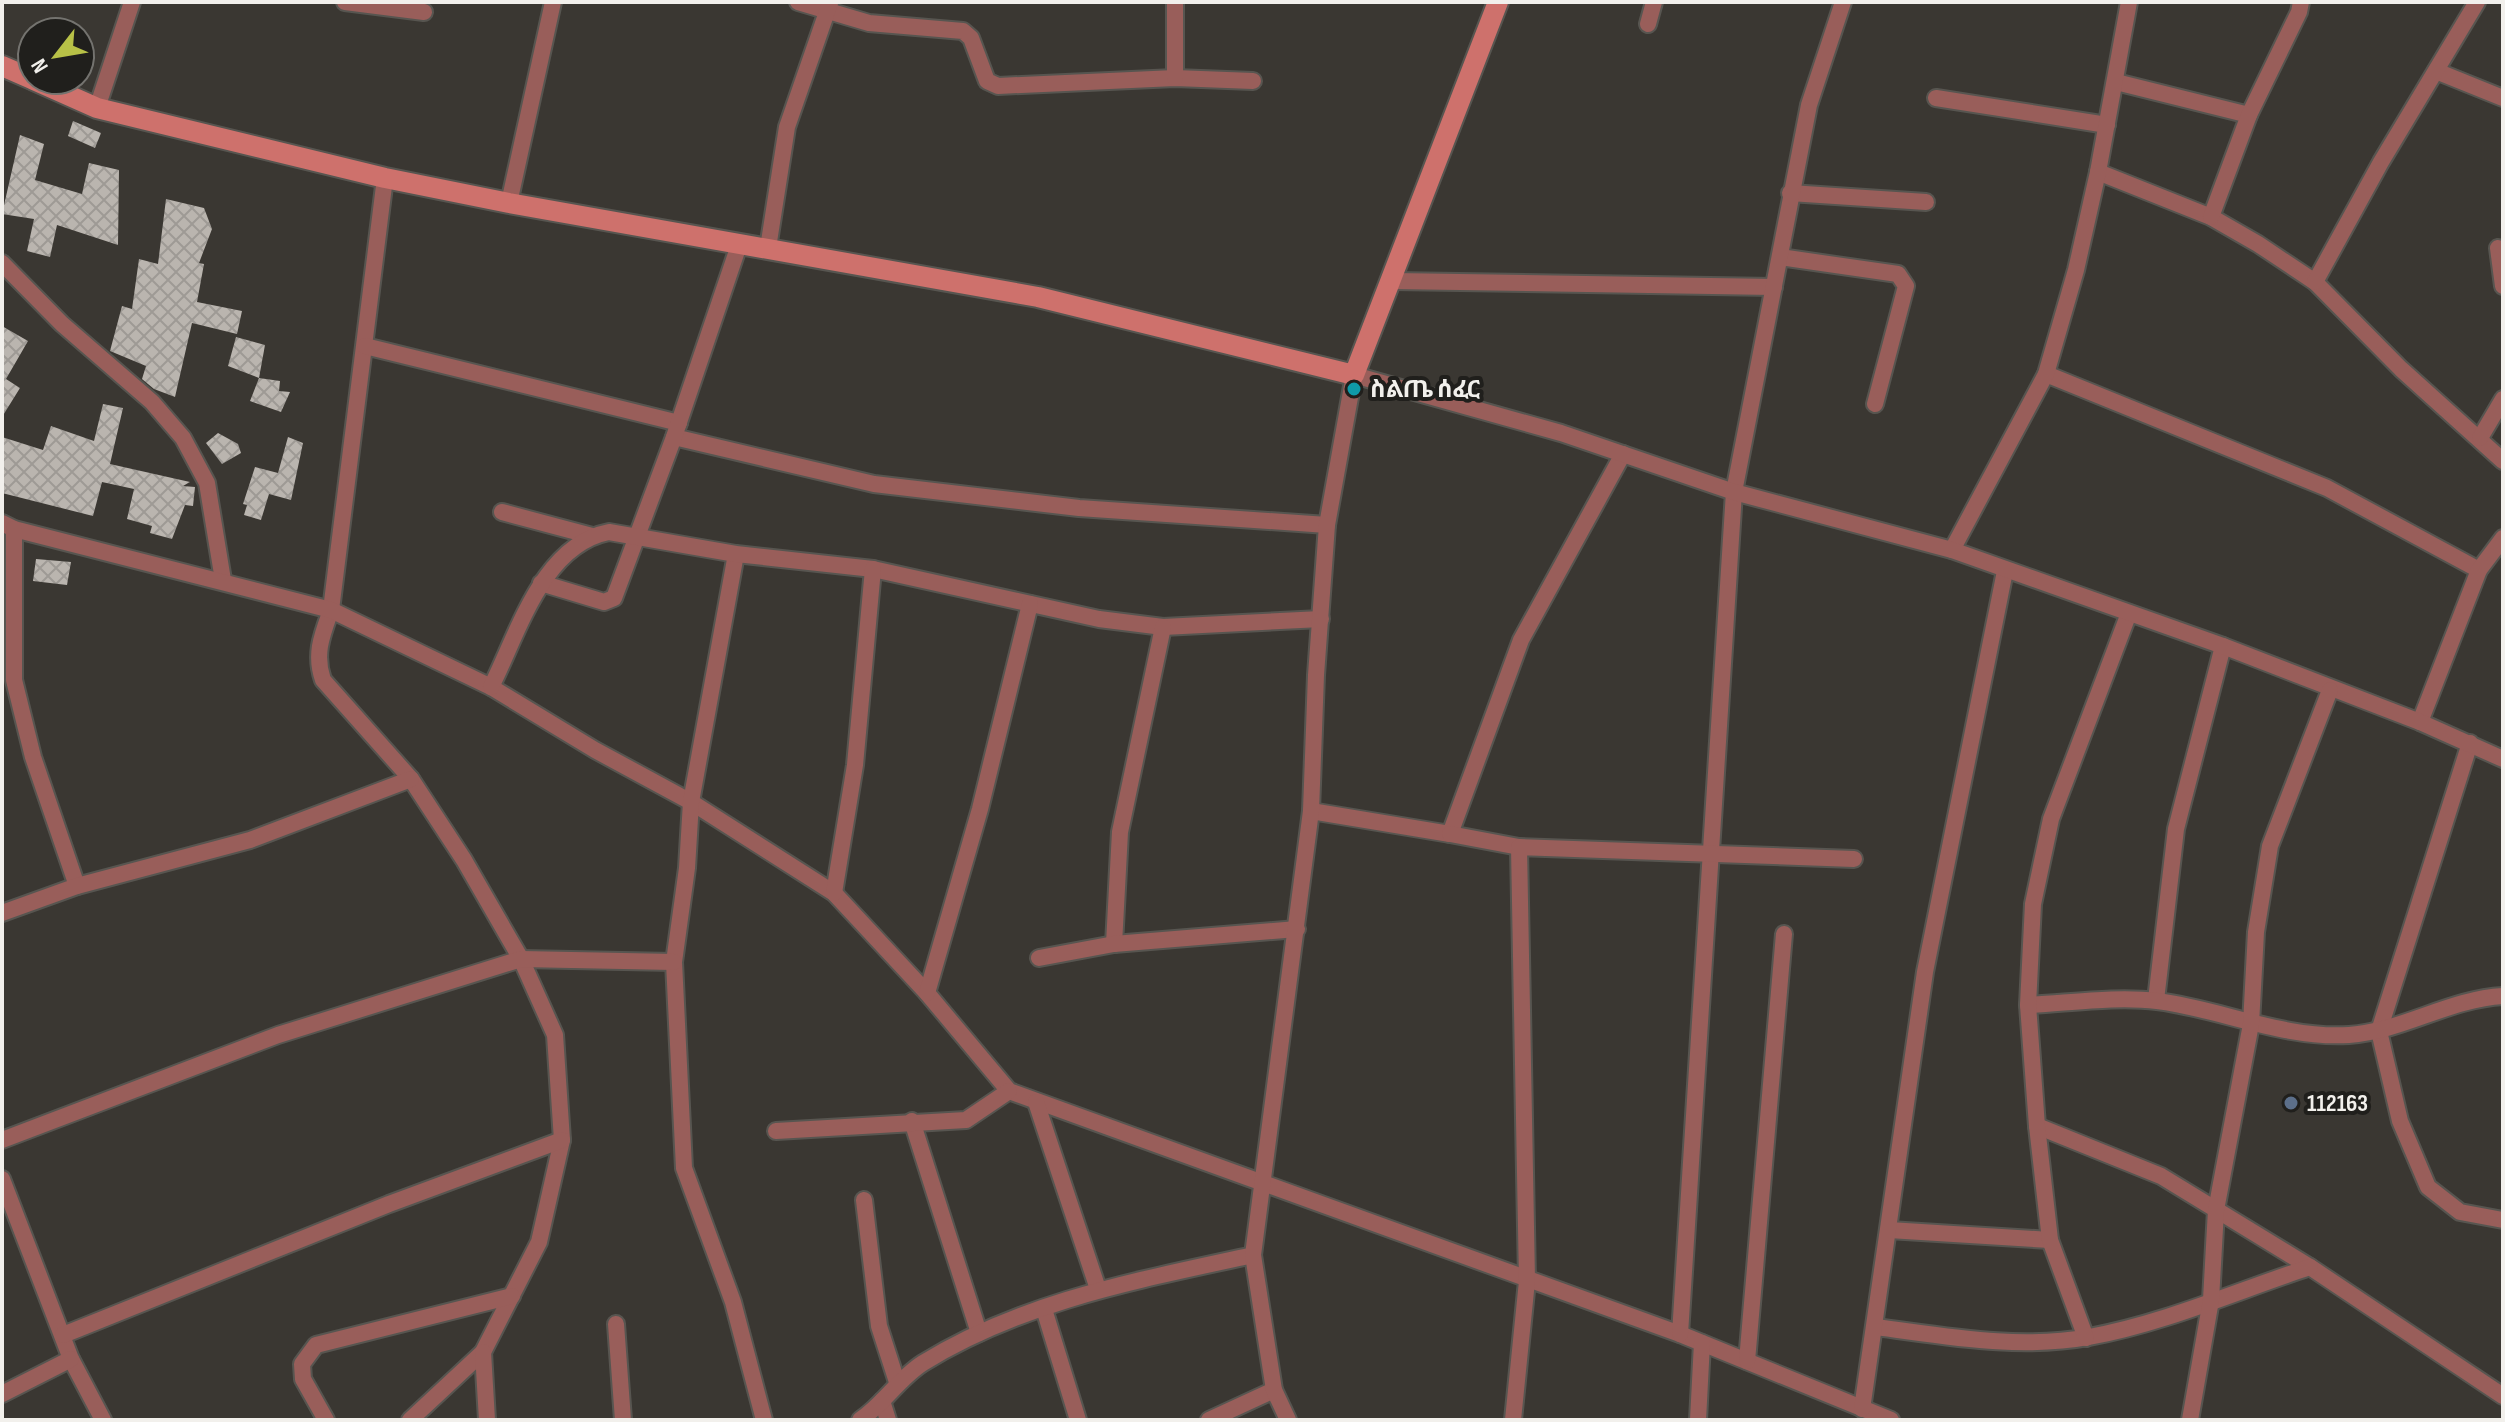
<svg xmlns="http://www.w3.org/2000/svg" width="2505" height="1422" viewBox="0 0 2505 1422" font-family="'Sofia Sans Condensed','Noto Sans Ethiopic',sans-serif">
<style>
.building{fill:url(#building-cross-hatch)}
.lines{fill:none;stroke-linecap:round;stroke-linejoin:round}
.street-casing{stroke:#575550;stroke-width:20}
.secondary-casing{stroke:#575550;stroke-width:24}
.street{stroke:#995e5a;stroke-width:16}
.secondary{stroke:#ce716c;stroke-width:20}
.culture-dot{fill:#0f9aa8;stroke:#201f1c;stroke-width:3}
.service-dot{fill:#5c6f8a;stroke:#201f1c;stroke-width:3}
.labels{text-anchor:middle;dominant-baseline:central;stroke-width:8;stroke-linejoin:round;paint-order:stroke}
.poi-label{font-size:24px;font-weight:bold;fill:#f2f0ec;stroke:#201f1c;text-anchor:start}
</style>
<defs>
<pattern id="building-cross-hatch" width="8" height="8" patternUnits="userSpaceOnUse" patternTransform="scale(2)"><rect width="8" height="8" fill="#bab5af"/><path d="M0 0l8 8M0 8l8-8" fill="none" stroke="#9e9a95"/></pattern>
</defs>
<rect width="100%" height="100%" fill="#3a3732"/>
<g class="building">
<polygon points="73,121 101,133 95,148 68,136"/>
<polygon points="20,135 44,144 35,180 82,194 89,163 119,170 118,245 57,225 50,257 27,251 34,219 2,214"/>
<polygon points="166,199 204,208 212,229 199,263 204,264 197,302 242,311 237,334 192,323 175,397 154,389 142,379 146,366 110,351 122,306 132,309 139,259 158,264"/>
<polygon points="2,326 28,341 6,379 20,388 2,417"/>
<polygon points="236,337 265,345 259,378 228,366"/>
<polygon points="259,378 280,381 279,391 290,392 281,412 250,401"/>
<polygon points="103,404 123,408 110,464 190,482 183,486 195,487 193,506 185,505 172,539 150,533 152,526 127,519 134,489 102,482 93,516 2,493 2,437 43,450 51,426 94,441"/>
<polygon points="218,433 238,444 241,453 222,464 206,443"/>
<polygon points="288,437 303,443 291,500 269,494 261,520 244,515 247,505 243,504 255,467 278,473"/>
<polygon points="36,559 71,562 67,585 33,581"/>
</g>
<g class="lines">
<g class="street-casing">
<g id="street">
<polyline points="345,2 424,12"/>
<polyline points="798,2 869,23 963,31 971,38 987,81 998,86 1175,78 1253,81"/>
<polyline points="1175,2 1175,78"/>
<polyline points="1648,24 1654,2"/>
<polyline points="2436,71 2503,98"/>
<polyline points="2116,82 2249,115"/>
<polyline points="1936,98 2107,125"/>
<polyline points="97,108 132,2"/>
<polyline points="2098,172 2211,217 2258,244 2315,282 2401,369 2503,461"/>
<path d="M385,178l-54,432c-9,25 -17,44 -8,70l88,99 53,81 57,99 34,76 7,105 -23,102 -56,110 -73,68"/>
<polyline points="1790,193 1926,202"/>
<polyline points="509,203 553,2"/>
<polyline points="2211,217 2249,115 2299,12 2301,2"/>
<polyline points="768,248 787,127 830,3"/>
<polyline points="2498,248 2503,286"/>
<polyline points="1780,257 1898,274 1906,286 1875,404"/>
<polyline points="2,263 62,324 152,402 183,438 207,483 223,580"/>
<polyline points="1393,281 1774,287"/>
<polyline points="2315,282 2381,162 2477,2"/>
<polyline points="365,346 679,423"/>
<polyline points="2046,374 2327,488 2479,570"/>
<polyline points="674,437 874,484 1079,508 1327,525"/>
<polyline points="2480,438 2503,399"/>
<polyline points="502,512 592,536"/>
<polyline points="2,523 14,529 331,610 491,687 595,750 691,802 834,893 927,993 1009,1091 1680,1334 1891,1420"/>
<polyline points="14,529 14,680 33,757 77,886"/>
<polyline points="1952,550 2046,374 2076,270 2098,172 2129,2"/>
<polyline points="736,554 691,802 687,868 674,962 684,1168 733,1302 764,1420"/>
<polyline points="541,583 604,602 614,598 674,437 739,245"/>
<path d="M491,687c27,-53 51,-142 118,-155l127,22 137,15 226,50 64,8 158,-8"/>
<polyline points="2420,722 2479,570 2503,538"/>
<polyline points="2470,743 2379,1031 2400,1121 2428,1187 2460,1212 2503,1220"/>
<polyline points="1311,811 1450,834 1521,640 1623,454"/>
<polyline points="1450,834 1519,847"/>
<polyline points="834,893 855,765 873,569"/>
<polyline points="2,913 77,886 250,840 411,779"/>
<polyline points="1114,944 1120,832 1163,627"/>
<polyline points="1039,958 1114,944 1297,929"/>
<polyline points="927,993 980,809 1030,604"/>
<polyline points="2156,1000 2176,829 2223,646"/>
<path d="M2028,1005c41,-2 88,-9 129,-4 64,8 126,38 192,34 54,-4 100,-36 154,-39"/>
<polyline points="1036,1102 1098,1289"/>
<polyline points="912,1121 979,1333"/>
<polyline points="2037,1126 2161,1176 2310,1267 2503,1396"/>
<polyline points="776,1131 966,1120 1009,1091"/>
<polyline points="2,1140 278,1035 521,959 674,962"/>
<polyline points="2,1179 71,1359 103,1420"/>
<polyline points="864,1200 879,1326 897,1382"/>
<polyline points="1889,1230 2050,1240"/>
<polyline points="1044,1309 1078,1420"/>
<polyline points="616,1324 623,1420"/>
<path d="M1876,1327c69,9 143,23 213,10 76,-14 148,-46 221,-70"/>
<polyline points="1680,1334 1734,492 1809,105 1843,2"/>
<polyline points="63,1335 389,1204 562,1140"/>
<polyline points="2086,1338 2050,1240 2037,1126 2028,1005 2033,904 2051,819 2129,613"/>
<polyline points="483,1352 487,1420"/>
<polyline points="1747,1361 1784,934"/>
<polyline points="2,1394 71,1359"/>
<polyline points="882,1401 888,1420"/>
<polyline points="1862,1409 1925,972 2005,571"/>
<polyline points="326,1420 303,1379 302,1364 316,1345 512,1296"/>
<path d="M860,1420c24,-16 38,-41 63,-57 100,-62 217,-83 330,-108"/>
<polyline points="1209,1420 1274,1390"/>
<polyline points="1288,1420 1274,1390 1253,1255 1311,811 1316,675 1327,525 1354,375 1561,433 1734,492 1952,550 2223,646 2420,722 2503,759"/>
<polyline points="1513,1420 1527,1281 1519,847 1854,859"/>
<polyline points="1698,1420 1702,1343"/>
<polyline points="2190,1420 2211,1300 2216,1210 2251,1024 2256,932 2270,846 2330,690"/>
</g>
</g>
<g class="secondary-casing">
<g id="secondary">
<polyline points="2,66 32,79"/>
<polyline points="34,80 97,108 385,178 509,203 1038,297 1354,375 1498,2"/>
</g>
</g>
<use href="#street" class="street"/>
<use href="#secondary" class="secondary"/>
</g>
<circle class="culture-dot" cx="1354" cy="389" r="8"/>
<circle class="service-dot" cx="2291" cy="1103" r="8"/>
<g class="labels">
<g class="poi-label">
<text x="1370" y="389">ስልጤ ሰፈር</text>
<text x="2307" y="1103">112163</text>
</g>
</g>
<rect width="2505" height="1422" fill="none" stroke="#f2f0ec" stroke-width="8"/>
<g transform="translate(56 56) rotate(239)"><circle r="38" fill="#201f1c" stroke="#74736f" stroke-width="2"/>
<path d="M0-6L14 30L0 20L-14 30Z" fill="#b8c147"/>
<text y="-12" font-size="22" font-weight="bold" text-anchor="middle" fill="#f2f0ec">N</text>
</g>
</svg>
